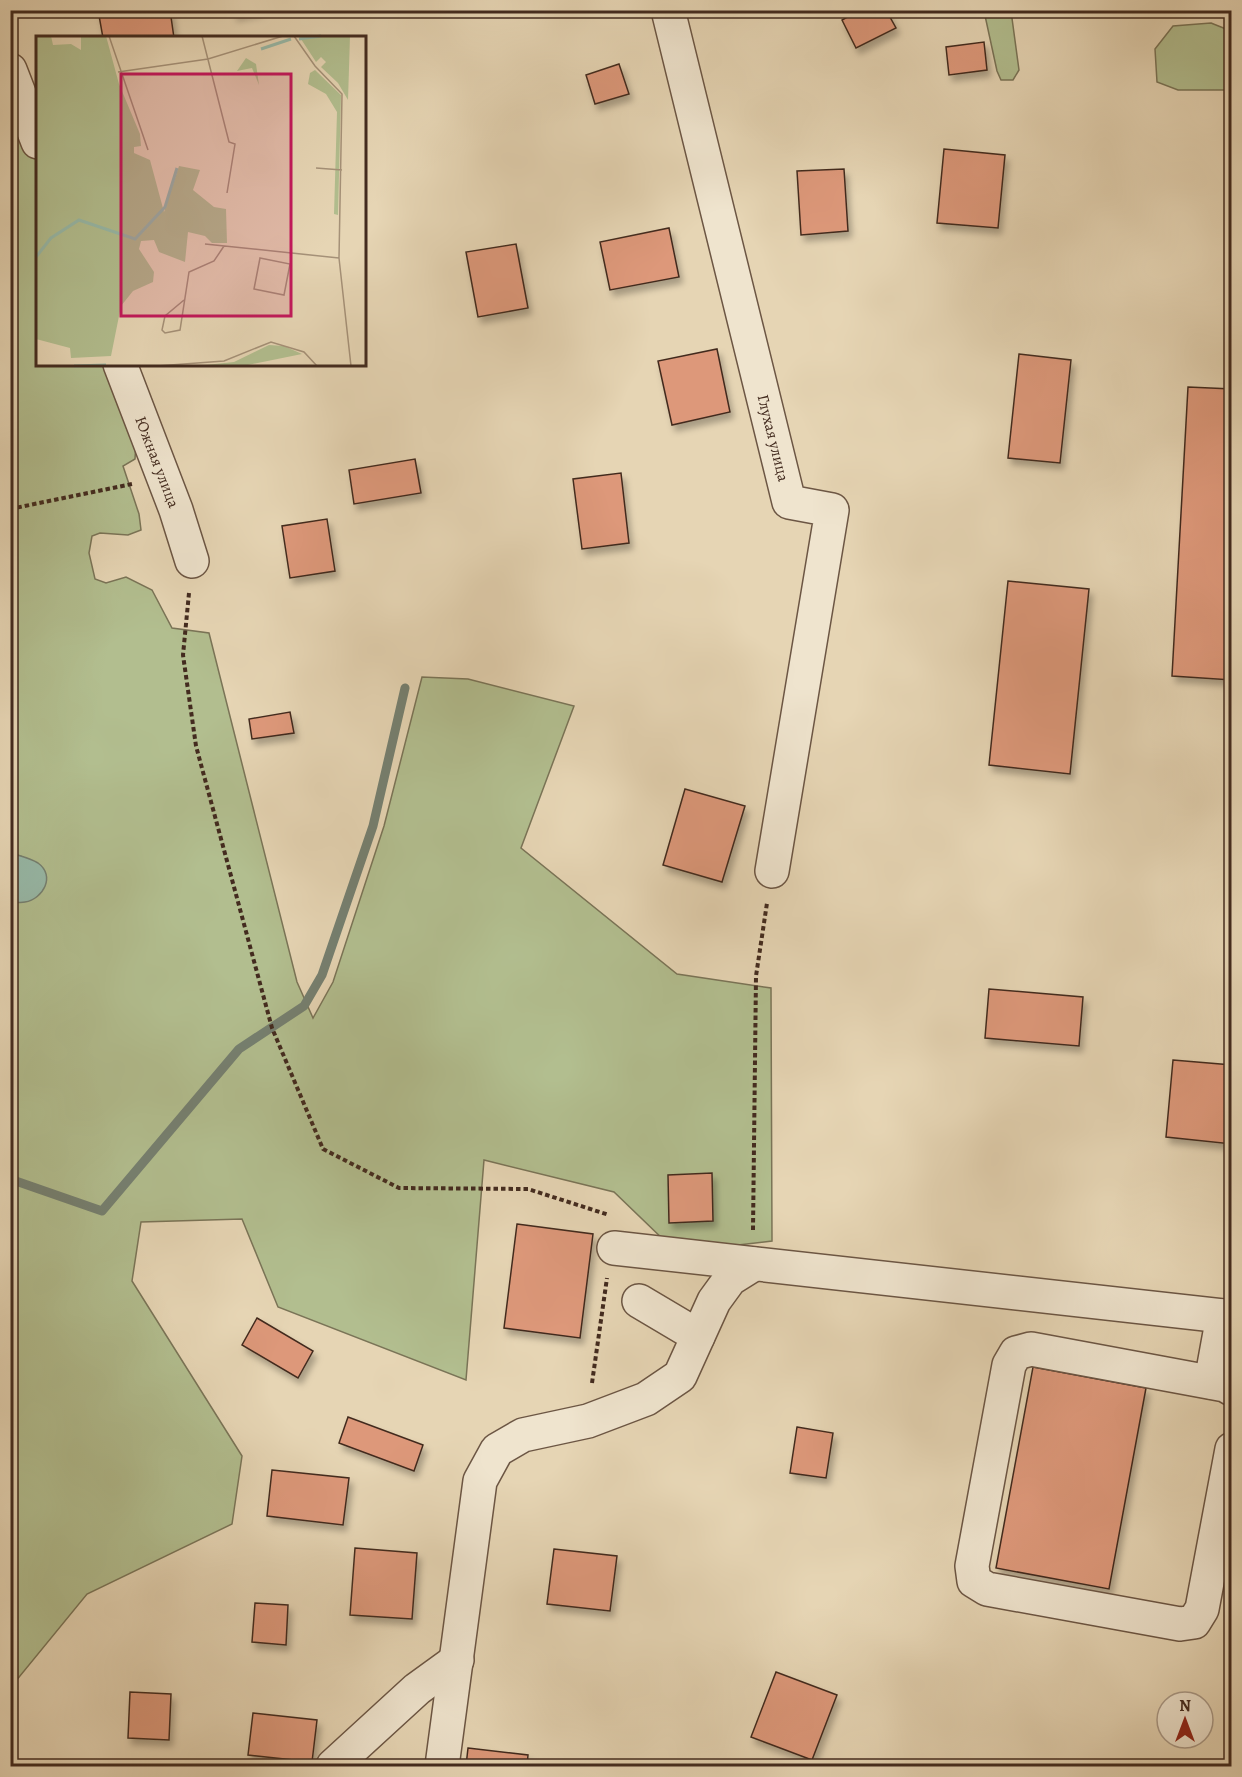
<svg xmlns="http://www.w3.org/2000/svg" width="1242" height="1777" viewBox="0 0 1242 1777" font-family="Alegreya,serif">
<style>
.green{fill:#b2be8f;stroke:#7a7457;stroke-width:1.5}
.water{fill:#97b9a8;stroke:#758071;stroke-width:1.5}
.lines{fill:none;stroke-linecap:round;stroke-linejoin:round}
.stream{stroke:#758071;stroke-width:9}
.building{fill:#dd987a;stroke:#432b1f;stroke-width:1.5;filter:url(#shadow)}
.minor-casing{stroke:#6c5644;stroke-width:36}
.path{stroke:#432b1f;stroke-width:4;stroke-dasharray:4.5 3;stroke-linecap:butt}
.minor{stroke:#efe4ce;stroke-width:33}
.labels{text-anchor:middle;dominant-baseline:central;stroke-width:5;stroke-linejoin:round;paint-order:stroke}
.street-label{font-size:16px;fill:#432b1f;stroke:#efe4ce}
.inset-river{fill:none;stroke:#97b9a8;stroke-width:3}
.inset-road{fill:none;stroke:#a59178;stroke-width:1.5}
.view{fill:#c2185b;fill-opacity:0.15;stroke:#c2185b;stroke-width:3}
.inset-edge{fill:none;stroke:#432b1f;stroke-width:3}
</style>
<defs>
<filter id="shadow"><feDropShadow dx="3.5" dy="6" stdDeviation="3" flood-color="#0004"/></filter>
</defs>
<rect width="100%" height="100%" fill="#e6d5b4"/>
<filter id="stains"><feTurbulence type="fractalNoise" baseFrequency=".00333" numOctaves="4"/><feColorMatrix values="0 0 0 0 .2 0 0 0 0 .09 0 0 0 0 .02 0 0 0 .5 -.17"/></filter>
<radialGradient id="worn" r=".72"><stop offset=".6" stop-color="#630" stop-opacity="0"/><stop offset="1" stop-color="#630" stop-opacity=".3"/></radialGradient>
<g class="green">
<polygon points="984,11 1011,11 1019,70 1013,80 1001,80 997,71"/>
<polygon points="1211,23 1231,31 1231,90 1178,90 1157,82 1155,49 1173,26"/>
<polygon points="11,114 37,157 38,364 112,365 136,442 135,459 123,466 139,514 141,530 128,535 100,533 92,536 89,553 95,579 106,583 126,577 152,590 172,628 209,633 297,982 313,1018 333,982 384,826 422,677 468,679 574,706 521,848 677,974 771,988 772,1241 738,1245 667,1243 614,1192 484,1160 466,1380 278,1307 242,1219 141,1222 132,1281 242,1456 232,1524 87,1594 11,1687 10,902 23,857 11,853"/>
</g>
<path class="water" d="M11,853c9,3 19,5 27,10 18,13 5,36 -13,39 -4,1 -10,0 -14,0z"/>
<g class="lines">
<polyline class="stream" points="10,1179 102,1211 239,1049 304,1006 322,975 373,826 405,688"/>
</g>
<g class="building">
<polygon points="98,10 170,10 174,38 103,38"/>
<polygon points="233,10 261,10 234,15"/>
<polygon points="860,10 886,10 896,28 856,48 842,20"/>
<polygon points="984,42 987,70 949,75 946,47"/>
<polygon points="619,64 629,94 595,104 586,75"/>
<polygon points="944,149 1005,155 998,228 937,223"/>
<polygon points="844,169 848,231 801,235 797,171"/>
<polygon points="669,228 679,277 610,290 600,242"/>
<polygon points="516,244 528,308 478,317 466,252"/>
<polygon points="717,349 730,412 672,425 658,361"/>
<polygon points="1019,354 1071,360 1060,463 1008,458"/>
<polygon points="1188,387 1232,389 1232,680 1172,676"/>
<polygon points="415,459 421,493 354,504 349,470"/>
<polygon points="621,473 629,543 582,549 573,479"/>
<polygon points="327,519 335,571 290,578 282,526"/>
<polygon points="1008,581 1089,589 1070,774 989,765"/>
<polygon points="290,712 294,733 252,739 249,719"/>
<polygon points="685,789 745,806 722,882 663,865"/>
<polygon points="989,989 1083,997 1079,1046 985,1038"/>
<polygon points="1173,1060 1232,1065 1232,1144 1166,1137"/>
<polygon points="712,1173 713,1221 669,1223 668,1175"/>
<polygon points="517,1224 593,1234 580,1338 504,1328"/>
<polygon points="257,1318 313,1351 298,1378 242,1345"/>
<polygon points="1033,1367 1146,1388 1109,1589 996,1568"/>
<polygon points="348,1417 423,1445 414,1471 339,1443"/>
<polygon points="797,1427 833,1433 826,1478 790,1473"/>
<polygon points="272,1470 349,1478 343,1525 267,1516"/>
<polygon points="355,1548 417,1553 412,1619 350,1615"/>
<polygon points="554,1549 617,1556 610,1611 547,1604"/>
<polygon points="255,1603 288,1605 286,1645 252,1642"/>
<polygon points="776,1672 837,1695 812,1760 751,1737"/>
<polygon points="130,1692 171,1694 169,1740 128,1738"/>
<polygon points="253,1713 317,1720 312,1762 248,1755"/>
<polygon points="468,1748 528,1755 527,1766 466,1766"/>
</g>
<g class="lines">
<g class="minor-casing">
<g id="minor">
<polyline points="668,10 789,502 832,510 772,871"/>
<polyline points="10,70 38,142"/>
<polyline points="120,364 176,510 192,561"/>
<polyline points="614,1248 1232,1317"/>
<polyline points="639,1301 698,1336"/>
<polyline points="1211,1382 1223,1316"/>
<polyline points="1232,1389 1225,1385 1031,1349 1016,1353 1009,1365 972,1566 974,1581 987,1589 1180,1624 1194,1622 1202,1609 1232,1449"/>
<polyline points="333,1766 417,1689 457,1660"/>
<polyline points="442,1766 480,1481 497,1450 523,1435 588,1421 646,1399 680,1376 714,1301 730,1279 754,1264"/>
</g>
</g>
<g class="path">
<polyline points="10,509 132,484"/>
<polyline points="189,593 183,655 196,746 272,1028 323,1149 399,1188 528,1189 609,1215"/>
<polyline points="753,1230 756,976 767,903"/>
<polyline points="592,1383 607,1278"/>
</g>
<use href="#minor" class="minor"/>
</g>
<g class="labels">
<g class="street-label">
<text transform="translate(773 438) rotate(76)">Глухая улица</text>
<text transform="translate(157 462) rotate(69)">Южная улица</text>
</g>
</g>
<g transform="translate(36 36)">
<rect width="330" height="330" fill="#e6d5b4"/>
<path d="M0,0h15l2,9 18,-1 10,6v-14h25l13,48 21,50 1,12 -7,1v6l16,7 14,52 15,-46 21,4 -7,20 21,17 12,2 1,34h-15l-7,-7 -17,-4 -3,30 -26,-10 -5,-12 -13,1 -2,8 15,23 -1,10 -20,9 -12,15 -10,50 -40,2 -1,-10 -34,-9zM263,0h51l-2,64 -10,-17 -17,-16 5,-5 -5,-5 -5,5zM210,22l10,6 3,21 -7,-17 -15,3zM279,34l26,25 -3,120 -4,-1 3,-102 -11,-18 -18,-10 2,-11zM233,309l15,1 18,8 -54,11 -52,1 38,-4z" fill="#b2be8f"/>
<path class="inset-river" d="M263,3l22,-3M225,13l30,-10M0,221l15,-19 28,-18 56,19 30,-32 12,-39M38,330l32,-1"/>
<path class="inset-road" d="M73,0l39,114M166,0l27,106 6,2 -8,49M258,0l21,30 27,28 -3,164 12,108M82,36l90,-13 75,-23M280,132l26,2M169,208l134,14M224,222l30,6 -6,31 -30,-6zM148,264l-19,16 -3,14 3,3 15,-3 9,-58 25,-11 10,-15M121,330l67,-5 47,-19 33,10 13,14"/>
<path class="view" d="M85,38h170v242h-170z"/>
<rect width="330" height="330" class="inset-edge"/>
</g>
<rect width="1242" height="1777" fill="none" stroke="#e6d5b4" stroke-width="36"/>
<rect x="12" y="12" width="1218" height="1753" fill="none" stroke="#432b1f" stroke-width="3"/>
<rect x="18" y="18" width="1206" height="1741" fill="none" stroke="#432b1f" stroke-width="1.5"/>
<g transform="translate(1185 1720)"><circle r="28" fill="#efe4ce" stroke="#aa9a88" stroke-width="1.5"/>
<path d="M0-4.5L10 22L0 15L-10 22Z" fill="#8f2418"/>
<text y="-9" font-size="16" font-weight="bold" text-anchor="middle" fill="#432b1f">N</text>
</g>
<rect width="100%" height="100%" filter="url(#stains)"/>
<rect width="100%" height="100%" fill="url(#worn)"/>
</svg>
